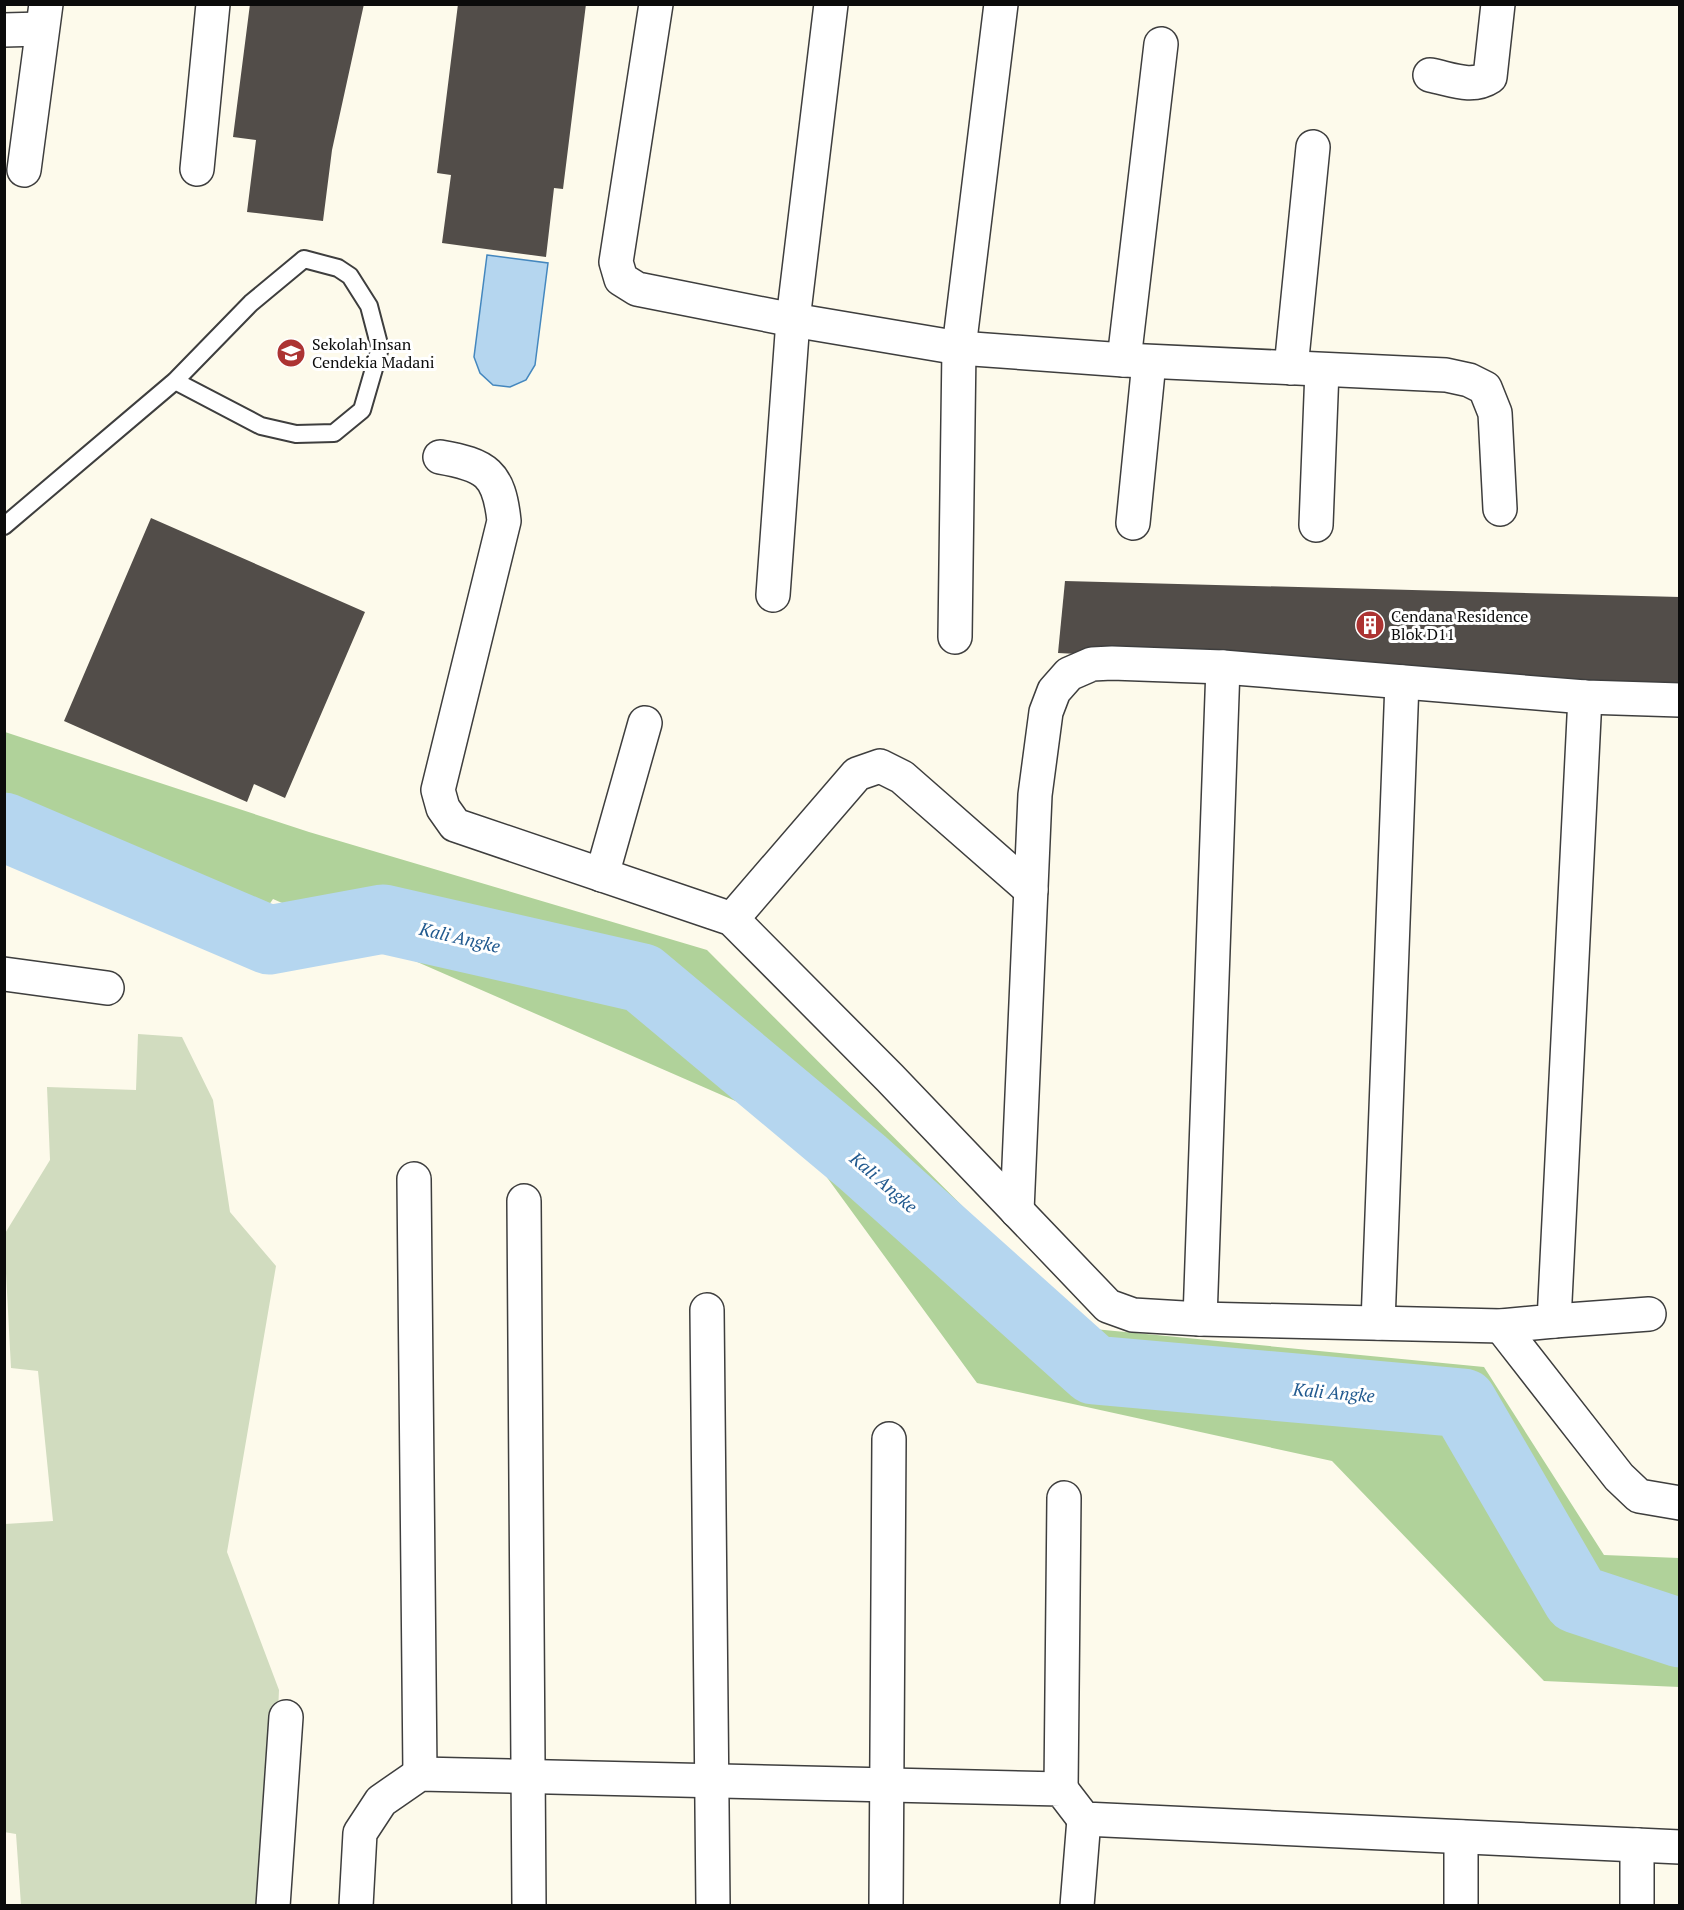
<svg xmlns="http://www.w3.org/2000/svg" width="1684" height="1910" viewBox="0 0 1684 1910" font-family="'PT Serif',serif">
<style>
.forest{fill:#b0d29a}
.cemetery{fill:#d1dcbf}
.water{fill:#b5d6ef;stroke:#4487be;stroke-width:1.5}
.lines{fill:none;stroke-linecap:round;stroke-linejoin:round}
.river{stroke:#b5d6ef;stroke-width:69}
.building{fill:#524d49}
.lane-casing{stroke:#3e3e3e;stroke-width:20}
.street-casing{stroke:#3e3e3e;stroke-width:36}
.lane{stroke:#fff;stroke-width:16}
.street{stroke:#fff;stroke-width:33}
.labels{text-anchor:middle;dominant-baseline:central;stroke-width:6;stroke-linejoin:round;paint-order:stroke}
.poi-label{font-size:16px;fill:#0b0b0b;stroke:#fff;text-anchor:start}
.water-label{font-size:18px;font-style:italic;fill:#225a8f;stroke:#fff}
</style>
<rect width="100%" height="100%" fill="#fdfaeb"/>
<polygon class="forest" points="5,732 309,832 707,950 1084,1328 1484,1367 1604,1555 1679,1558 1679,1687 1544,1681 1332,1461 977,1383 788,1124 273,899 236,954 5,862"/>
<polygon class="cemetery" points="138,1034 182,1037 213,1100 230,1212 276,1266 227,1552 279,1690 269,1905 21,1905 16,1834 4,1832 5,1524 53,1521 38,1371 11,1368 4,1235 50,1160 47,1087 136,1090"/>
<polygon class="water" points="487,255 548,263 535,365 526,380 510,387 493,385 480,373 474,357"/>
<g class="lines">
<polyline class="river" points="4,827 269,940 383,919 642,978 862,1162 1094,1370 1463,1403 1577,1599 1680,1633"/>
</g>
<g class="building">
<polygon points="250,4 364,4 332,150 323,221 247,212 256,140 233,137"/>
<polygon points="458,4 586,4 563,189 554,188 546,257 442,243 451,175 437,173"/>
<polygon points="151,518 365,612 285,798 254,784 247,802 64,721"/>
<polygon points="1065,581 1680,597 1680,685 1058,653"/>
</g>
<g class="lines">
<g class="lane-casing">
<polyline id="lane" points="4,526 175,381 251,303 304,259 338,268 350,276 369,306 380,348 362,410 334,433 296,434 261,426 175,381"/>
</g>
<g class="street-casing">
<g id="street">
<polyline points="656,4 616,262 621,279 637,289 793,320 959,348 1124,360 1446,375 1469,380 1485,388 1495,413 1500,509"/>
<polyline points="4,30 42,29"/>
<path d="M1430,75c21,4 42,14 60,2l8,-73"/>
<polyline points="197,169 213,4"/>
<polyline points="24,170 46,4"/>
<polyline points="1124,360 1161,44"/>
<polyline points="1291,368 1313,147"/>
<path d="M440,457c46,8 59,16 64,64l-66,269 5,18 12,17 277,94 158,159 218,228 25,9 67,4 301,7 53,-5 31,-624"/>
<polyline points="1133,523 1149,362"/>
<polyline points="1316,525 1322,370"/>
<polyline points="773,595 793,320 831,4"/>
<polyline points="955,637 959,348 1001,4"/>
<polyline points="602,875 645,723"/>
<polyline points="732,919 857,774 880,766 902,777 1031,890"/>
<polyline points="4,974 107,988"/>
<polyline points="414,1179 420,1774"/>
<polyline points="524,1201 529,1906"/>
<polyline points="1017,1211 1035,795 1046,712 1054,691 1069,674 1092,664 1112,663 1223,667 1585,697 1680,700"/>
<polyline points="707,1310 713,1906"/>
<polyline points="1200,1319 1223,667"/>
<polyline points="1554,1321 1649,1314"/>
<polyline points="1378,1323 1402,682"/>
<polyline points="1501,1326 1619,1477 1639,1496 1680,1503"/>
<polyline points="1061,1789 1064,1498"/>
<polyline points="1461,1837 1461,1906"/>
<polyline points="1637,1845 1637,1906"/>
<polyline points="273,1906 286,1717"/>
<polyline points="356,1906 360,1833 381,1801 420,1774 1061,1789 1084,1819 1680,1847"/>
<polyline points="886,1906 889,1439"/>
<polyline points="1077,1906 1084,1819"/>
</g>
</g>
<use href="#lane" class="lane"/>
<use href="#street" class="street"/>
</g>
<defs>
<g id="school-disc" transform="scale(1.5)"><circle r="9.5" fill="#ac3332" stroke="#fff"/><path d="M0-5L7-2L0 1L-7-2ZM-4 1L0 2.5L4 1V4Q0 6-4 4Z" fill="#fff"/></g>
<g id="building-disc" transform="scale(1.5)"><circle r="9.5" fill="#ac3332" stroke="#fff"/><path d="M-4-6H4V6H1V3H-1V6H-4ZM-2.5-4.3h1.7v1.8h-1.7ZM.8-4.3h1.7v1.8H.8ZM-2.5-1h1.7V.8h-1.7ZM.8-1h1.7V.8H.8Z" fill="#fff"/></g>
</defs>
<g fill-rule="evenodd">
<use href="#school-disc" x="291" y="353"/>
<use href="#building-disc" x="1370" y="625"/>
</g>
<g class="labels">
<g class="poi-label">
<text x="312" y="344">Sekolah Insan<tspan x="312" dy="18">Cendekia Madani</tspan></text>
<text x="1391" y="616">Cendana Residence<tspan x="1391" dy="18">Blok D11</tspan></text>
</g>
<g class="water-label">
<text transform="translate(460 937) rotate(13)">Kali Angke</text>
<text transform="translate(884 1182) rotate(41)">Kali Angke</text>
<text transform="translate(1334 1392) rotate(5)">Kali Angke</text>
</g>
</g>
<rect width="1684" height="1910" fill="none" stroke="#0b0b0b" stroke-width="12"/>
</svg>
